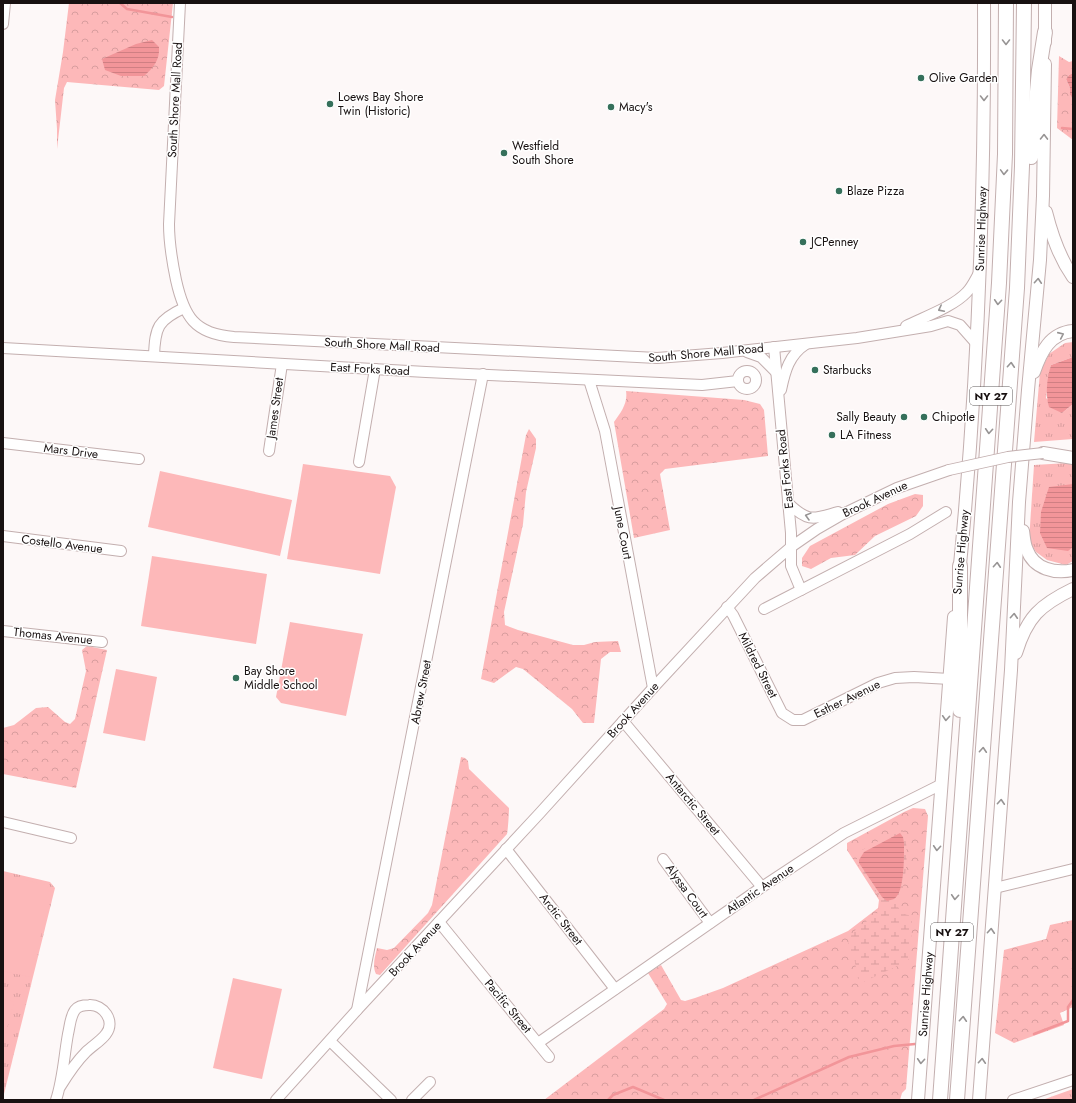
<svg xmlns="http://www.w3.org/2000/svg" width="1076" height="1103" viewBox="0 0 1076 1103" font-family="Jost,sans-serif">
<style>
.grass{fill:url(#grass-tufts)}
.forest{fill:url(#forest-crowns)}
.wetland{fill:url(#wetland-marsh)}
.park{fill:#fdb8b9}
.water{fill:url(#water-rules)}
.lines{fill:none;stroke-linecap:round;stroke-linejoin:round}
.stream{stroke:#f29599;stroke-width:2.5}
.minor-casing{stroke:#c3afaf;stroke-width:12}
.major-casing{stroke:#c3afaf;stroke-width:14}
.highway-casing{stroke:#c3afaf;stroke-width:16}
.minor{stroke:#fff;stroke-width:10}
.major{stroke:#fff;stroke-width:12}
.highway{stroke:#fff;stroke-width:14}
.minor-bridge-casing{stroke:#c3afaf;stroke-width:12;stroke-linecap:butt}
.minor-bridge{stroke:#fff;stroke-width:10}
.oneway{stroke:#979494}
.poi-dot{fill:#35705b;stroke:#fff;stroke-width:1.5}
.labels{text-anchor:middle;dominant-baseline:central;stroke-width:3;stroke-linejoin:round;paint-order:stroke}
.shield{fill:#fff;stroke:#5d5858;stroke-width:1}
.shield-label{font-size:11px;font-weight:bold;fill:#181111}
.poi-label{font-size:12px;fill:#181111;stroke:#fff;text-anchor:start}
.street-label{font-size:12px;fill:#181111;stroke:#fff}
</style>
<defs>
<pattern id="grass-tufts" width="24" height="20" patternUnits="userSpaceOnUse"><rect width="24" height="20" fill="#fdb8b9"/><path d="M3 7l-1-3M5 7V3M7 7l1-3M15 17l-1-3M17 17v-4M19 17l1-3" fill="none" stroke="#d89d9e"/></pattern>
<pattern id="forest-crowns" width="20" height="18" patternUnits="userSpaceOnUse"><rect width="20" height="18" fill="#fdb8b9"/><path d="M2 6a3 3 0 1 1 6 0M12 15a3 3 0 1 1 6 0" fill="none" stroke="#d89d9e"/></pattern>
<pattern id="wetland-marsh" width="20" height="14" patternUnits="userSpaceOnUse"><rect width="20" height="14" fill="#fdb8b9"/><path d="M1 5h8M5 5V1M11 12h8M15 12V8" fill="none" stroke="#d89d9e"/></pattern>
<pattern id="water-rules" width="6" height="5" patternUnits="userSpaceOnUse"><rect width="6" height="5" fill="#f29599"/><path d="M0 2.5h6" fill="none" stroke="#cf7f83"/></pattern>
</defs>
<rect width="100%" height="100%" fill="#fdf8f8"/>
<g class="grass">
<polygon points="1073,342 1073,357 1051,365 1046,398 1062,413 1073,404 1073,439 1034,442 1040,372 1049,354 1065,343"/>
<polygon points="1068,463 1073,464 1073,561 1066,565 1047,560 1036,552 1029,541 1034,465"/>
<polygon points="3,871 50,882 55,888 3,1098"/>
<polygon points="1073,1089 1073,1100 1043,1100 1045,1099"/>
</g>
<g class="forest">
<polygon points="69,3 173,3 164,86 159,90 67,82 64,88 57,149 57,129 55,100 63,52"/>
<polygon points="1059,56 1069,62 1073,61 1073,73 1069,75 1066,79 1070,88 1070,95 1073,99 1073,140 1057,128"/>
<path d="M626,391l118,9 16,4 4,6 4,46 -103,13 -5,5 10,56 -36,8 -20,-116c7,-10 14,-19 12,-31z"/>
<polygon points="529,429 536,439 536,448 526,492 523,524 504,612 505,625 518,630 573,645 584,645 595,642 618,641 621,652 610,652 601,659 594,723 583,723 572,709 523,669 516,667 494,683 481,679 526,435"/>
<polygon points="915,494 923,495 923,506 916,516 875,536 855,555 831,558 811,569 802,566 802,558 810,546 888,504"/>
<polygon points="87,646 107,650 76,788 3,774 3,728 14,725 36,708 48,707 65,722 70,724 75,719 86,671 82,650"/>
<path d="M461,757l4,1 3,3 1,8 40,39c0,5 -1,22 -2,26l-127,141 -4,-1c-4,-8 -1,-17 1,-26l10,2 7,-2 34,-35 4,-8z"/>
<polygon points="913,808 925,809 928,816 906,1089 902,1093 900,1100 544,1100 664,1009 667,1004 648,973 661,965 681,1000 685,1001 695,998 723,988 848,931 878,908 879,900 847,850 847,843 904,812"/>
<polygon points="1073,920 1073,1007 1060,1013 1064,1025 1014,1043 995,1033 1004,950 1046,939 1050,925"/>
</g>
<path class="wetland" d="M902,828c7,14 5,39 2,54 -1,8 -5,16 -7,24l7,8 8,2 -1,31 -3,5v9l-49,23 -5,-27 -4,-6 -2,-6 2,-8 7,-9 20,-14 4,-14 -24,-36v-9l5,-5z"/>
<g class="park">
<polygon points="303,464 390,476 396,487 380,574 287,559"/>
<polygon points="160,471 292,500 280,556 148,527"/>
<polygon points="152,556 267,574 256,644 141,626"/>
<polygon points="290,622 363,634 346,716 281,703 276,697"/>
<polygon points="116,669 157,677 145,741 103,733"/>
<polygon points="3,875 45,885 52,890 52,893 30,977 3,971"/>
<polygon points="233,978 282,989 262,1079 213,1068"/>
<polygon points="3,999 14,1002 3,1044"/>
</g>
<g class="water">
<path d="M152,40l7,7c1,13 -6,21 -15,29h-23l-16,-6 -3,-11 34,-15z"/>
<polygon points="1073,73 1073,99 1070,95 1070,88 1066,79 1069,75"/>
<path d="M1073,357v47l-11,9 -13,-6c-4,-13 -2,-29 2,-42z"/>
<polygon points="1073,484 1073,547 1068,551 1047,548 1040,533 1041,512 1049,487"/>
<path d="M900,833l3,4 1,6c0,12 1,50 -10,56 -2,1 -5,1 -7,2l-5,-4 -23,-34v-3l5,-8z"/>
</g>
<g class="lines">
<g class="stream">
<polyline points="120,3 127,9 172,17"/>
<polyline points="1062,128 1073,129"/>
<polyline points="1034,1034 1068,1021 1068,1007 1073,1000"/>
<polyline points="608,1100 613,1095 633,1087 664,1100"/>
<polyline points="754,1100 849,1057 894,1046 915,1044"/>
</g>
<g class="minor-casing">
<g id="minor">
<path d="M180,3l-11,221c0,19 3,37 7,56 8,36 18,54 58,57l423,21 65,-5 135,-15 74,-12 17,-5 12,4 15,17"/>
<polyline points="3,24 5,3"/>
<path d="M906,326c18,-9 47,-19 61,-34 5,-5 8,-12 12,-19"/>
<polyline points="774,347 791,533 791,566 801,590"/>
<polyline points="3,348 426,372 702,385 738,381"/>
<polyline points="747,352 761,357 776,372"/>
<path d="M154,356c1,-29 4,-36 30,-48"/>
<circle cx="747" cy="380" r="9"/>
<polyline points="589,380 605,431 653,688"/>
<path d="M781,390c4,-19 8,-35 25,-46"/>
<polyline points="3,443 139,459"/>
<polyline points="269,451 282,364"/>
<polyline points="359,462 375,369"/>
<path d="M788,503c21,20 25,16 50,9"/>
<polyline points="3,536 121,551"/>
<polyline points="727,607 733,615 782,713 793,720 803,720 878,683 895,678 914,677 950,679"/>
<polyline points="764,609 910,534 946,512"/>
<polyline points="3,631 102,642"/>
<polyline points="623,721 762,887"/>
<polyline points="3,822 71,838"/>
<polyline points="506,849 615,989"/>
<polyline points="663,859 710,923"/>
<polyline points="995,888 1073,869"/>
<polyline points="439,922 549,1057"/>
<polyline points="357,1010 483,374"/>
<polyline points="330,1041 391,1100"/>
<polyline points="538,1043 762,887 844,833 942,784"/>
<path d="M56,1100c7,-21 8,-44 12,-66 2,-8 2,-17 7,-24 3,-4 9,-5 14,-5 14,-1 27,16 17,29 -5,7 -14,12 -20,18 -11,11 -18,22 -26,35"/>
<polyline points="276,1100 357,1010 539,814 653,688 755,578 791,547 817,529 843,514 897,488 949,470"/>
<polyline points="412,1100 430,1082"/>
<polyline points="1013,1100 1073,1080"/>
</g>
</g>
<g class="major-casing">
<g id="major">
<polyline points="1045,3 1045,42"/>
<path d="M1046,212c6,24 13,45 27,65"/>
<path d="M1034,372c7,-20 16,-39 39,-41"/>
<polyline points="1043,453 1073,458"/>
<path d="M1023,531c1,6 1,13 4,19 7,19 28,24 46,20"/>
<path id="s1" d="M959,575c19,-190 26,-381 25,-572"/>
<path d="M1016,653c11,-36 24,-48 57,-64"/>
<path id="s2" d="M918,1100l36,-483"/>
<polyline points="979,1100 1011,670 1019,502 1028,390 1040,260 1043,196 1045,64"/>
</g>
</g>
<g class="highway-casing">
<g id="highway">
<polyline points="1031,157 1039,70 1045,32"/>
<polyline points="960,566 960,710"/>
<polyline points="940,1100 999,283 1005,154 1006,3"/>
<polyline points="957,1100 1017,288 1022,166 1024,3"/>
</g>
</g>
<use href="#minor" class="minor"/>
<use href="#major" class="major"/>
<use href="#highway" class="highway"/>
<g class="minor-bridge-casing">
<polyline id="minor-bridge" points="949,470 1008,457 1043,453"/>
</g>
<use href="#minor-bridge" class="minor-bridge"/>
</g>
<defs><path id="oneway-chevron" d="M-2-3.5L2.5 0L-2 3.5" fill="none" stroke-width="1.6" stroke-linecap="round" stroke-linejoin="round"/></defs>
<g class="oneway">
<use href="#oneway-chevron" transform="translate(1006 42) rotate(90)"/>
<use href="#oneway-chevron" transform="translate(984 98) rotate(90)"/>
<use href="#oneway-chevron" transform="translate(1044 137) rotate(-89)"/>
<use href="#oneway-chevron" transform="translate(1004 172) rotate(92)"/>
<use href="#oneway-chevron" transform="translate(1038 281) rotate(-86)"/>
<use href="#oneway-chevron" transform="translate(998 302) rotate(94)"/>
<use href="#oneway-chevron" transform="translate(941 309) rotate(153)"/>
<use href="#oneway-chevron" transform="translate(1061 335) rotate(-24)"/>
<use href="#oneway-chevron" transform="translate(1011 365) rotate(-86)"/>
<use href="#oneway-chevron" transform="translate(989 431) rotate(94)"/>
<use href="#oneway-chevron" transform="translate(808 516) rotate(-165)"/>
<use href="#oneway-chevron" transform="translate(997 565) rotate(-86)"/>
<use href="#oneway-chevron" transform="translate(1014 616) rotate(-86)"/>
<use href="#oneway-chevron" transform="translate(946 718) rotate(94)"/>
<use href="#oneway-chevron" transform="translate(983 750) rotate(-86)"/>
<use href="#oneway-chevron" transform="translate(1001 802) rotate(-86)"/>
<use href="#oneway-chevron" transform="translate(937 848) rotate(94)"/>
<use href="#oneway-chevron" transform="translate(955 897) rotate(94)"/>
<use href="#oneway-chevron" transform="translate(991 931) rotate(-86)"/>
<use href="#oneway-chevron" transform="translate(963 1019) rotate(-86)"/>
<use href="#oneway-chevron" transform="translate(921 1061) rotate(94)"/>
<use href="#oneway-chevron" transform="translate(982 1061) rotate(-86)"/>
</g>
<g class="poi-dot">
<circle cx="921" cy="78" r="4"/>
<circle cx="330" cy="104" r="4"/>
<circle cx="611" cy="107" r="4"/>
<circle cx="504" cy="153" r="4"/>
<circle cx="839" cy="191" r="4"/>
<circle cx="803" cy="242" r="4"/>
<circle cx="815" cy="370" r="4"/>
<circle cx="904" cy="417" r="4"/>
<circle cx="924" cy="417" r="4"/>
<circle cx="832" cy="435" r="4"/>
<circle cx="236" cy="678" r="4"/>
</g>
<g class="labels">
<g class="shield">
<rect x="970" y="387" width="42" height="18" rx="3"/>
<rect x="931" y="923" width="42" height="18" rx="3"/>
</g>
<g class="shield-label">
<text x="991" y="396">NY 27</text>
<text x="952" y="932">NY 27</text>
</g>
<g class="poi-label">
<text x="929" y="78">Olive Garden</text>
<text x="338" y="97">Loews Bay Shore<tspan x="338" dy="14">Twin (Historic)</tspan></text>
<text x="619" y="107">Macy's</text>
<text x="512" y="146">Westfield<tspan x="512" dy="14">South Shore</tspan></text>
<text x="847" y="191">Blaze Pizza</text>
<text x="811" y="242">JCPenney</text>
<text x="823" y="370">Starbucks</text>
<text x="896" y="417" text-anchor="end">Sally Beauty</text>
<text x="932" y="417">Chipotle</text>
<text x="840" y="435">LA Fitness</text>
<text x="244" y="671">Bay Shore<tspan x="244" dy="14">Middle School</tspan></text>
</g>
<g class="street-label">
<text transform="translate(175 100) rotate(-87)">South Shore Mall Road</text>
<text stroke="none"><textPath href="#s1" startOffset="347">Sunrise Highway</textPath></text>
<text transform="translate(382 345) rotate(3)">South Shore Mall Road</text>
<text transform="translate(706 353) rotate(-5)">South Shore Mall Road</text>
<text transform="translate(370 369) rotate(3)">East Forks Road</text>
<text transform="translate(275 408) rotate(-82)">James Street</text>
<text transform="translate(71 451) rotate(7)">Mars Drive</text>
<text transform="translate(785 469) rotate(-96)">East Forks Road</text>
<text transform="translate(875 499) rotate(-25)">Brook Avenue</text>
<text transform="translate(623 533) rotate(79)">June Court</text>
<text transform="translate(62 544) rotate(7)">Costello Avenue</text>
<text transform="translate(961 552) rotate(-85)">Sunrise Highway</text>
<text transform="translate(53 636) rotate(6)">Thomas Avenue</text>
<text transform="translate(758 665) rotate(63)">Mildred Street</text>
<text transform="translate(421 692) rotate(-79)">Abrew Street</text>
<text transform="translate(847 699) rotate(-26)">Esther Avenue</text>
<text transform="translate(633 710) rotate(-48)">Brook Avenue</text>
<text transform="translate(693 804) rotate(50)">Antarctic Street</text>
<text transform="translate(760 889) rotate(-34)">Atlantic Avenue</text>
<text transform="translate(687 891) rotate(54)">Alyssa Court</text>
<text transform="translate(561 919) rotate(52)">Arctic Street</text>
<text transform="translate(415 949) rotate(-47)">Brook Avenue</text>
<text stroke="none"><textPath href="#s2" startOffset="106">Sunrise Highway</textPath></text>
<text transform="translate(508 1006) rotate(50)">Pacific Street</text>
</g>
</g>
<rect width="1076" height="1103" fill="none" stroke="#181111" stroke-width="8"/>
</svg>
